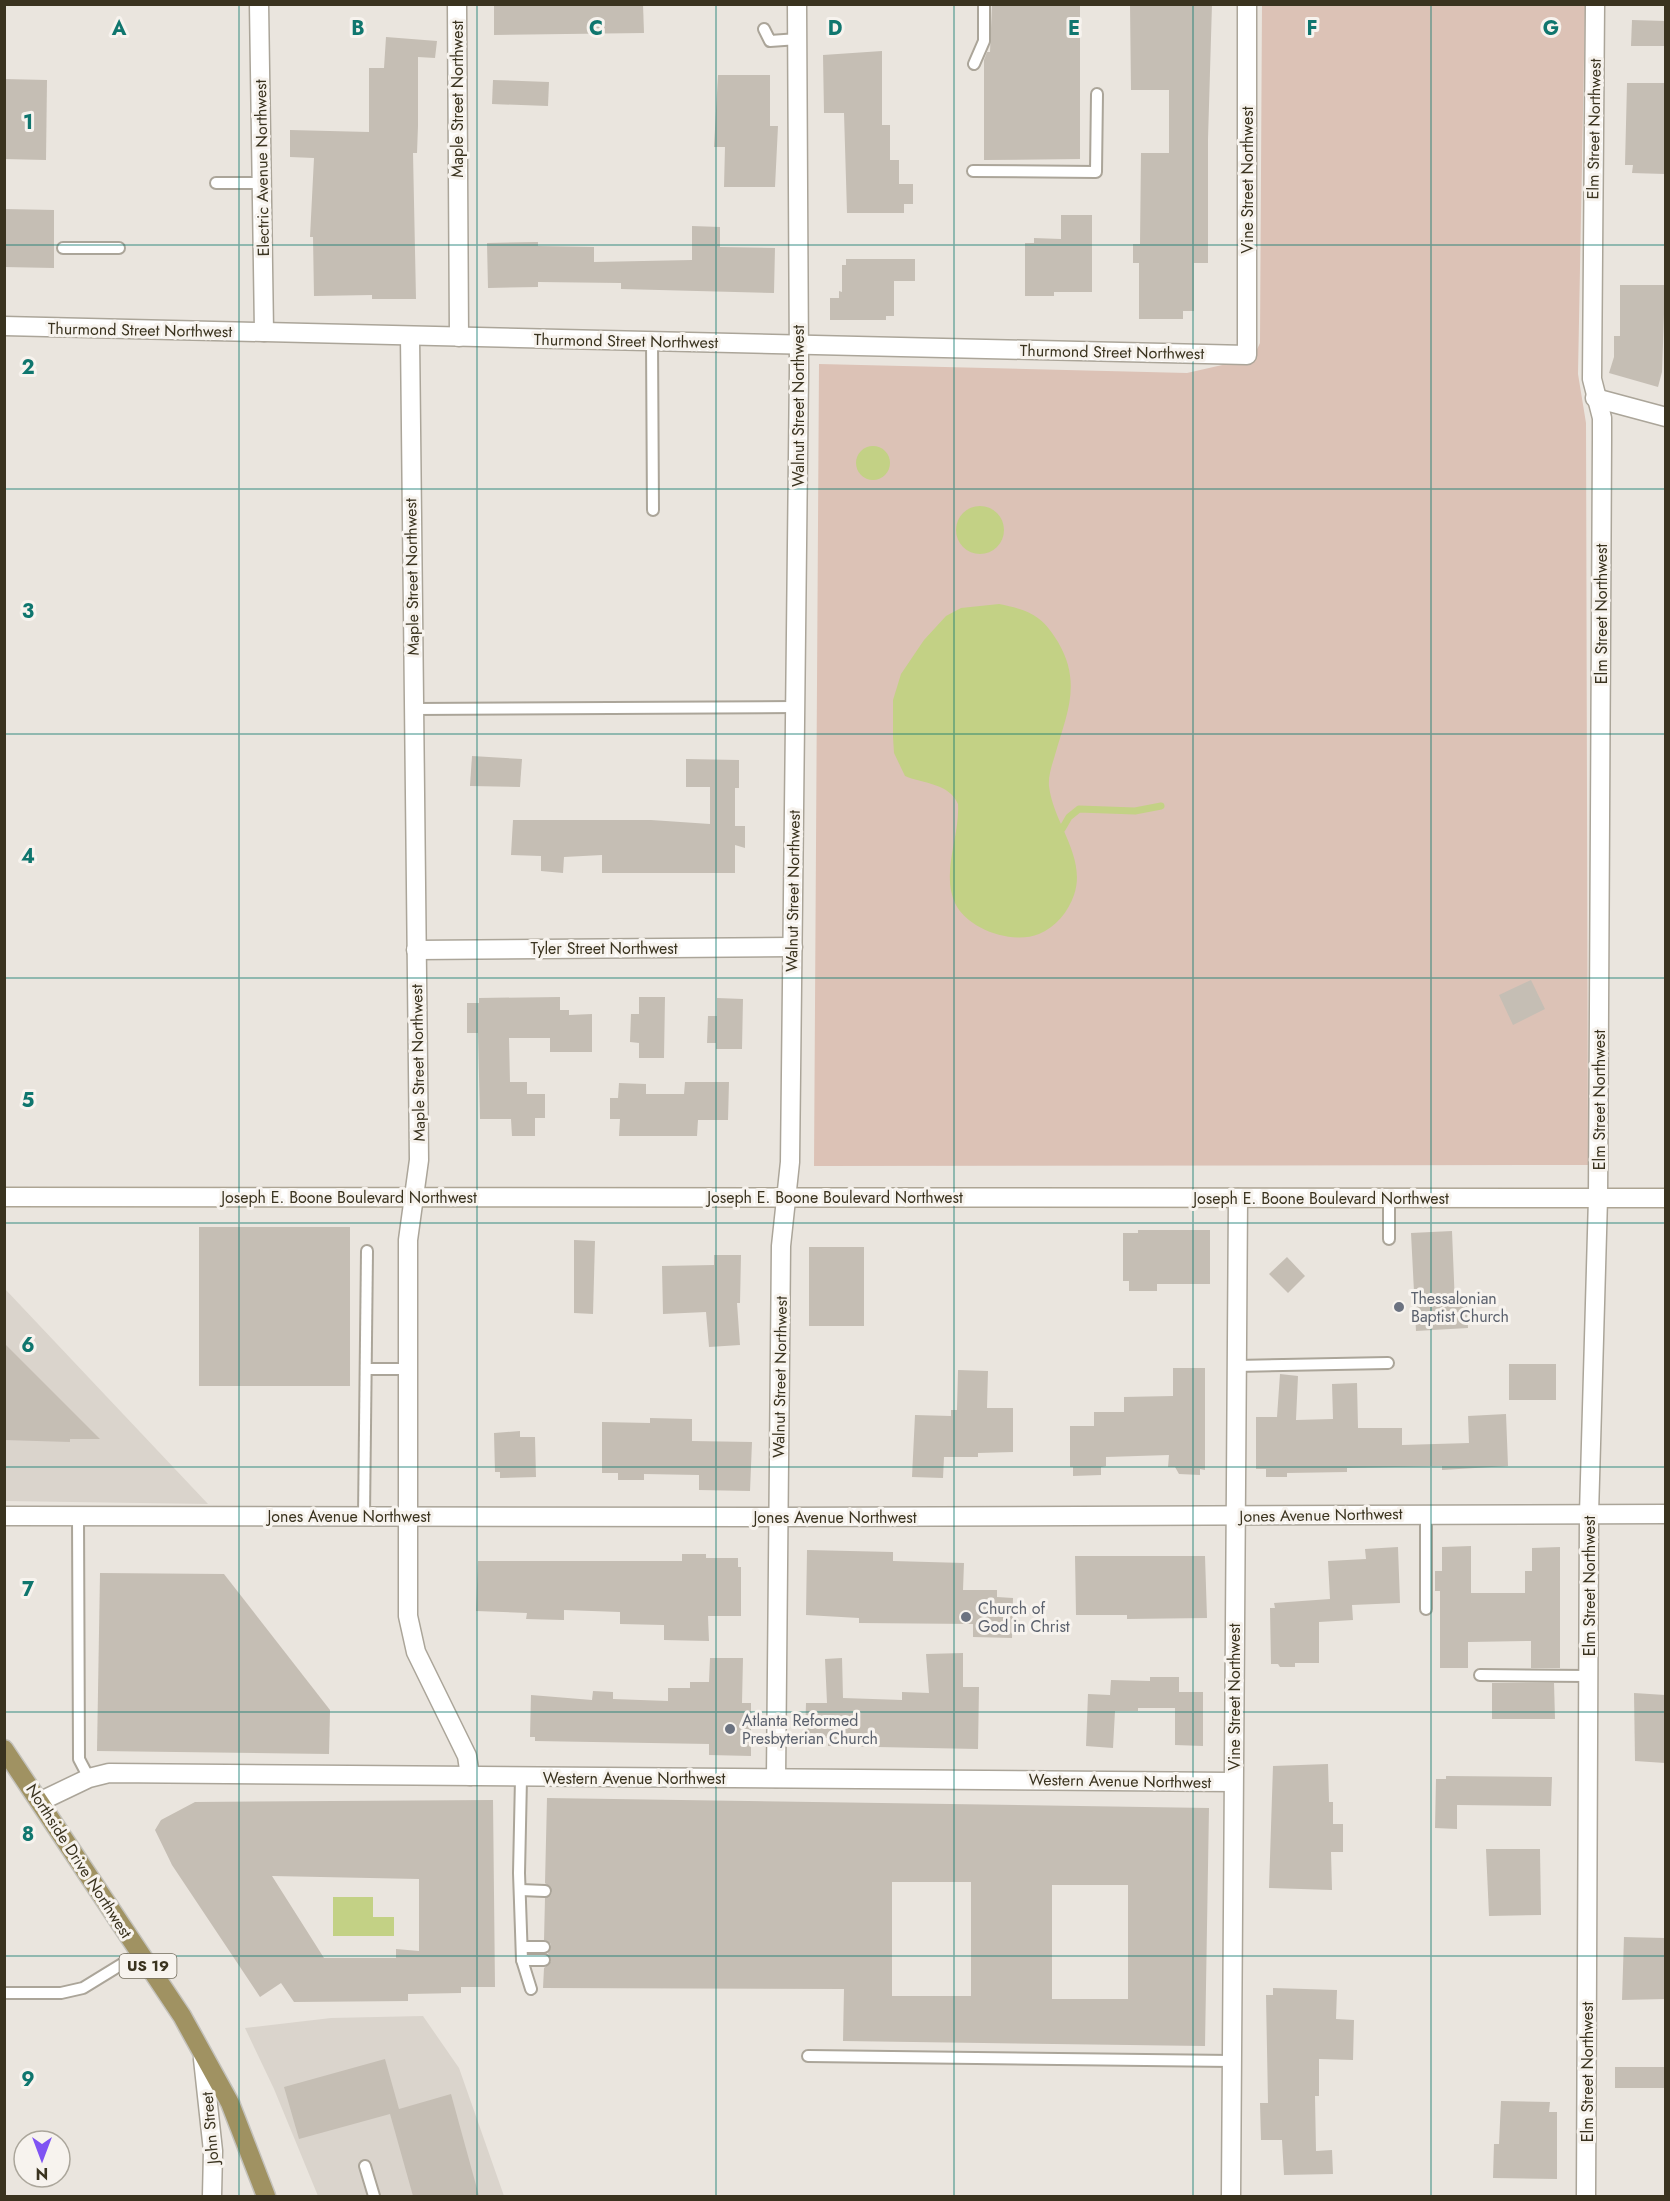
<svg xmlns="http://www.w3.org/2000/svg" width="1670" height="2201" viewBox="0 0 1670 2201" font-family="Jost,sans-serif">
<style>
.built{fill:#dad4cc}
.green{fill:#dcc2b6}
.water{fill:#c3d185}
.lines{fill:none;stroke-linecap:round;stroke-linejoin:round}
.stream{stroke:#c3d185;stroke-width:7}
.building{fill:#c5beb4;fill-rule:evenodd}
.lane-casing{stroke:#aba599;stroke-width:14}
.street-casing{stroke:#aba599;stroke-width:21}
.secondary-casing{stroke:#ada594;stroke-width:21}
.primary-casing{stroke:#c4c2bc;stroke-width:21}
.lane{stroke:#fff;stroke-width:10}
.street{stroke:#fff;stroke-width:18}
.secondary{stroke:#fff;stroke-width:18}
.primary{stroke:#a09262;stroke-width:18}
.grid{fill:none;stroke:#0f766e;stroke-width:1.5;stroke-opacity:0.55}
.worship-dot{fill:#6b7280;stroke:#f7f3ee;stroke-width:2}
.labels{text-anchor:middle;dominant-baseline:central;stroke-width:6;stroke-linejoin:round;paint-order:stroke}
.shield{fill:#f7f3ee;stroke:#736d5d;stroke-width:1.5}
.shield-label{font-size:15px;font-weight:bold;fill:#3a331f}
.street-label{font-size:16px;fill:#3a331f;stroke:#f7f3ee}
.worship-label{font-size:16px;fill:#5b616d;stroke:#f7f3ee;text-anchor:start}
.grid-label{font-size:20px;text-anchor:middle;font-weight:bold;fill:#0f766e;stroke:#f7f3ee;stroke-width:6;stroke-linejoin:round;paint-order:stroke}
</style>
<rect width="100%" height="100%" fill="#eae5de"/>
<g class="built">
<polygon points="5,1289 208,1504 5,1501"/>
<polygon points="423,2016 459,2068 504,2196 318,2196 274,2089 245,2028 331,2018"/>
</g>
<polygon class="green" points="1262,5 1585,5 1578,374 1586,423 1588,1165 814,1166 819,364 1187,373 1253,358 1260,343"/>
<g class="water">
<circle cx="873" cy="463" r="17"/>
<circle cx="980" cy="530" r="24"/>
<path d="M999,604c30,6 43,11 59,38 24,41 9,71 -3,113 -3,10 -7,21 -6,31 4,37 38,71 25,109 -6,17 -18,32 -35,39 -27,11 -72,-5 -84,-31 -14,-31 5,-67 3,-99 -9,-21 -34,-20 -53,-28l-11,-23 -1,-16v-37l8,-26 23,-34 22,-24 15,-8z"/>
<polygon points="333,1897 373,1897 373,1917 394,1917 394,1936 333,1936"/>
</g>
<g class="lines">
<polyline class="stream" points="1062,829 1069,817 1079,809 1135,811 1161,806"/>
</g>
<g class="building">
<polygon points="494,4 643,4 644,33 494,35"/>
<polygon points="992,4 1080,4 1080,159 984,160 984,60 987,52 990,52"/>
<polygon points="1130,4 1212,4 1208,139 1208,263 1194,263 1194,311 1183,311 1183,319 1139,319 1139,263 1133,263 1133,244 1140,244 1141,153 1169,153 1169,90 1131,90"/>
<polygon points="1632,20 1665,21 1665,46 1631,46"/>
<polygon points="386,37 437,41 435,58 418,57 418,126 417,153 413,153 416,299 372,299 372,295 314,296 313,237 310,237 314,158 290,157 290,130 369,132 369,68 384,68"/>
<polygon points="882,51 882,125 890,125 890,160 899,160 899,184 913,184 913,204 904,204 904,213 847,213 844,113 824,113 823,55"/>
<polygon points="718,75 770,75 770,126 778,126 775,187 724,187 725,147 714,147"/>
<polygon points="4,79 47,80 46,160 4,159"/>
<polygon points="493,80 549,82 548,106 492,104"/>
<polygon points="1627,83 1665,83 1665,174 1632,173 1633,165 1625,165"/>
<polygon points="4,209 54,210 54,268 4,267"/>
<polygon points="1061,215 1092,215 1092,292 1054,292 1054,296 1025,296 1025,243 1034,243 1034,238 1061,239"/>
<polygon points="692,226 720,227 720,247 775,248 774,293 621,289 621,283 538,282 538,287 488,288 487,243 538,242 538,246 594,247 594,262 692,260"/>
<polygon points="846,259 915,259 915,281 894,281 894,316 886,316 886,320 830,320 830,298 839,298 839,291 842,292 842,265 846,265"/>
<polygon points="1620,285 1665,285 1662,372 1658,387 1609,373 1614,357 1614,336 1620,336"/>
<polygon points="472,756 522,759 520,787 470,786"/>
<polygon points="686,759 739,760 739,788 735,788 735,826 745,826 745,848 735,845 735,873 602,873 602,855 564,857 563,873 541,871 541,856 511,855 513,820 651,820 710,824 710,787 686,787"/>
<polygon points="1531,980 1545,1009 1513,1025 1499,995"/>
<polygon points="560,997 560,1010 569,1010 569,1015 592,1014 592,1052 550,1052 550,1038 509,1038 510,1082 527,1082 527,1094 545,1094 545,1118 535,1118 535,1136 512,1136 511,1119 480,1119 478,1033 467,1033 467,1003 479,1003 479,998"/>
<polygon points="639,997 665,997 664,1058 639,1058 639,1043 630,1042 631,1014 639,1014"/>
<polygon points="717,998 743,999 742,1049 716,1049 716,1043 707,1043 708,1016 717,1016"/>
<polygon points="685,1082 729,1082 728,1120 698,1120 697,1136 619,1136 620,1119 610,1119 610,1098 618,1098 619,1083 646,1084 646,1094 684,1094"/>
<rect x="199" y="1227" width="151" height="159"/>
<polygon points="1138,1230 1210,1230 1210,1284 1157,1284 1157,1291 1129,1291 1129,1281 1123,1281 1123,1233 1138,1233"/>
<polygon points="1452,1231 1455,1305 1467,1305 1468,1328 1416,1331 1411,1233"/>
<polygon points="574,1240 595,1241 593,1314 574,1313"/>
<rect x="809" y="1247" width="55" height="79"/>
<polygon points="714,1255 741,1255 740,1303 737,1303 740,1345 709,1347 706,1312 663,1314 662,1266 714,1265"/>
<polygon points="1287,1257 1305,1276 1288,1293 1269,1274"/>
<polygon points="4,1343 100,1439 70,1439 70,1442 4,1440"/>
<rect x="1509" y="1364" width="47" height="36"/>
<polygon points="1173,1368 1205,1368 1205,1470 1200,1469 1200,1475 1179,1474 1175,1467 1168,1467 1169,1455 1106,1457 1106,1466 1101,1467 1101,1475 1073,1476 1073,1467 1070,1467 1070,1426 1094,1426 1094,1412 1124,1412 1124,1397 1173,1396"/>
<polygon points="958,1370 988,1371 987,1408 1013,1408 1013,1452 978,1453 978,1457 944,1457 943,1478 912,1477 915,1415 951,1416 951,1410 957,1410"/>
<polygon points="1280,1374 1298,1376 1296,1420 1333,1419 1332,1384 1357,1383 1358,1428 1402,1428 1402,1445 1469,1443 1468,1416 1506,1414 1508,1466 1442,1470 1442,1466 1347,1468 1347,1472 1287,1473 1287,1477 1266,1477 1266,1469 1256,1469 1256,1417 1277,1417"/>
<polygon points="650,1418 692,1419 692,1441 752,1442 750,1491 699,1490 699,1475 644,1474 644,1480 618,1480 618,1473 602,1473 602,1422 650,1423"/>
<polygon points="520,1431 520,1437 535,1437 536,1477 500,1478 500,1472 495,1472 494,1433"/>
<polygon points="1471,1546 1471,1593 1525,1593 1525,1571 1532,1571 1532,1548 1560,1547 1560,1668 1531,1668 1531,1641 1468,1642 1468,1668 1440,1668 1440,1591 1435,1591 1435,1571 1442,1571 1442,1547"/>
<polygon points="1398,1547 1400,1603 1352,1605 1353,1620 1319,1622 1319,1663 1295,1663 1295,1667 1280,1667 1278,1664 1271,1664 1270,1608 1275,1608 1274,1603 1330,1599 1328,1561 1366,1559 1365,1549"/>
<polygon points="807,1550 893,1552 893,1561 964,1563 963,1590 997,1590 997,1597 1013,1598 1012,1638 973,1637 973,1624 859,1623 859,1618 806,1615"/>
<polygon points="682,1554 706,1554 706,1558 738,1558 738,1567 741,1567 741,1616 708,1616 709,1641 664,1640 664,1625 620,1624 620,1612 564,1610 564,1620 526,1619 527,1613 476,1611 478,1561 682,1561"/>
<polygon points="1075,1556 1205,1556 1207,1618 1127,1619 1127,1615 1076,1615"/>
<polygon points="100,1573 224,1574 330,1710 329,1754 97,1751"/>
<polygon points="963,1653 963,1687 979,1687 978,1749 828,1746 828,1738 805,1738 806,1703 827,1703 825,1659 842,1658 843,1698 902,1700 902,1692 929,1693 926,1654"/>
<polygon points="710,1658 743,1658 742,1703 751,1703 751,1756 709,1755 709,1744 535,1741 535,1737 530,1737 531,1695 592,1700 593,1691 613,1692 613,1699 668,1701 668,1688 690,1688 690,1682 709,1682"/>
<polygon points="1150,1677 1179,1677 1179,1692 1203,1692 1203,1746 1175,1745 1175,1708 1138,1708 1138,1711 1115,1711 1113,1748 1086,1746 1088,1694 1110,1695 1111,1680 1150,1681"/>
<polygon points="1492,1683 1554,1683 1555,1719 1492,1719"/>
<polygon points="1634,1693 1665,1695 1665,1763 1635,1761"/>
<polygon points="1328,1764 1329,1802 1333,1802 1333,1824 1343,1824 1343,1852 1331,1852 1332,1890 1269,1888 1273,1766"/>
<polygon points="1446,1776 1552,1777 1551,1806 1457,1805 1457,1829 1435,1828 1436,1779 1446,1779"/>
<path d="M547,1798l662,10 -4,238 -362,-5 1,-52 -301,-1 1,-20 7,-7 -3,-8 3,-9 -7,-4 1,-42 6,-3 1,-4 -7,-8zM892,1882h79v114h-79zM1052,1885h76v114h-76z"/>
<path d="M493,1800l2,187h-34v6l-53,1v7l-114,1 -13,-19 -21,14 -88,-132 -17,-35 6,-10 34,-18zM272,1876l147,3v72l-23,-2v9h-72z"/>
<polygon points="1486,1849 1540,1849 1541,1915 1489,1916"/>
<polygon points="1624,1937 1665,1938 1665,1999 1622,2000"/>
<polygon points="1273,1988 1337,1990 1336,2019 1354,2020 1353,2060 1319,2059 1319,2096 1315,2096 1316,2151 1332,2150 1333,2174 1284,2175 1282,2140 1261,2140 1260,2103 1268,2103 1266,1995 1273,1995"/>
<polygon points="385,2059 399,2109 451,2094 479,2196 413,2196 390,2114 299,2139 284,2087"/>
<rect x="1615" y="2067" width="50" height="21"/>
<polygon points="1501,2101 1550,2102 1549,2112 1557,2112 1557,2179 1493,2178 1494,2144 1499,2144"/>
</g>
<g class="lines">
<g class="lane-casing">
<g id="lane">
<polyline points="764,29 770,41 798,39"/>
<polyline points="974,64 984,41 984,4"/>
<polyline points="973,171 1096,172 1097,94"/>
<polyline points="216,183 262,183"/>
<polyline points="63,248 119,248"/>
<polyline points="652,341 653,510"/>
<polyline points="414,709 795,707"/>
<polyline points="1389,1239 1389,1198"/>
<polyline points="1236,1366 1388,1363"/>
<polyline points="366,1369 407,1369"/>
<polyline points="1426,1514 1426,1609"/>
<polyline points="78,1516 79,1759 89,1778"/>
<polyline points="364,1516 367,1251"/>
<polyline points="1480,1675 1589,1676"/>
<polyline points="521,1778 519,1873 522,1960 531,1989"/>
<polyline points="521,1890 545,1891"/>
<polyline points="522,1947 544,1947"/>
<polyline points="522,1960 544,1960"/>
<polyline points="4,1993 61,1993 83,1988 140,1953"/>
<polyline points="808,2056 1232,2061"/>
<polyline points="365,2166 374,2196"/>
</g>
</g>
<g class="street-casing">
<g id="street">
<polyline points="259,4 264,332"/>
<polyline points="457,4 459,337"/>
<polyline points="4,326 1247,355 1247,4"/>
<polyline points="410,336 419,1160 408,1240 408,1616 416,1652 467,1756 470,1776"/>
<polyline points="1595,398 1666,417"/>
<polyline points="416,950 793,947"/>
<polyline points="4,1516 779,1517 1666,1514"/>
<polyline points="776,1778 781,1246 790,1162 799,369 797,4"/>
<polyline points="41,1801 89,1778 109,1773 1233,1782"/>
<polyline points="203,2059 213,2151 212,2196"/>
<polyline points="1231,2196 1238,1198"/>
<polyline points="1586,2196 1589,1514 1598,1198 1602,440 1602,418 1592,379 1595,4"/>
</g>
</g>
<g class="secondary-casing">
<polyline id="secondary" points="4,1197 1666,1198"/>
</g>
<g class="primary-casing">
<polyline id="primary" points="4,1749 182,2016 230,2103 266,2196"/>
</g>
<use href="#lane" class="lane"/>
<use href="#street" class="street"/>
<use href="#secondary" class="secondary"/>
<use href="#primary" class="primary"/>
</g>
<path class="grid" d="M239,4v2192M477,4v2192M716,4v2192M954,4v2192M1193,4v2192M1431,4v2192M4,245h1662M4,489h1662M4,734h1662M4,978h1662M4,1223h1662M4,1467h1662M4,1712h1662M4,1956h1662"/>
<g class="worship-dot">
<circle cx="1399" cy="1307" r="6"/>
<circle cx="966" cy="1617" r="6"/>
<circle cx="730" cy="1729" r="6"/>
</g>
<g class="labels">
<rect class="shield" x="119.5" y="1954" width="57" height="24" rx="4.5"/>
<g class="shield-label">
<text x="148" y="1966">US 19</text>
</g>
<g class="street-label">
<text transform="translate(457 99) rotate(-90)">Maple Street Northwest</text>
<text transform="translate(1594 129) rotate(-89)">Elm Street Northwest</text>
<text transform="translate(262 168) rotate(-91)">Electric Avenue Northwest</text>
<text transform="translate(1247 180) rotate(-90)">Vine Street Northwest</text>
<text transform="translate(140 330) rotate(1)">Thurmond Street Northwest</text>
<text transform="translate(626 341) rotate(1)">Thurmond Street Northwest</text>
<text transform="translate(1112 352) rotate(1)">Thurmond Street Northwest</text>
<text transform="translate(798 406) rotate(-90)">Walnut Street Northwest</text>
<text transform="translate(412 577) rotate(-91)">Maple Street Northwest</text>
<text transform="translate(1601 614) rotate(-90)">Elm Street Northwest</text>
<text transform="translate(793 891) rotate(-89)">Walnut Street Northwest</text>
<text x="604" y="948">Tyler Street Northwest</text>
<text transform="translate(418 1063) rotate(-91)">Maple Street Northwest</text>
<text transform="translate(1599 1100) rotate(-90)">Elm Street Northwest</text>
<text x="349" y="1197">Joseph E. Boone Boulevard Northwest</text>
<text x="835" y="1197">Joseph E. Boone Boulevard Northwest</text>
<text x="1321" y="1198">Joseph E. Boone Boulevard Northwest</text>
<text transform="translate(780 1377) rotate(-89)">Walnut Street Northwest</text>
<text transform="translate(1321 1515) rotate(-1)">Jones Avenue Northwest</text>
<text x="349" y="1516">Jones Avenue Northwest</text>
<text x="835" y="1517">Jones Avenue Northwest</text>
<text transform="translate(1589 1586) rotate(-90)">Elm Street Northwest</text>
<text transform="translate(1234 1697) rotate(-90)">Vine Street Northwest</text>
<text x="634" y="1778">Western Avenue Northwest</text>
<text transform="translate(1120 1781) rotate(1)">Western Avenue Northwest</text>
<text transform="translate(79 1861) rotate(57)">Northside Drive Northwest</text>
<text transform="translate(1587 2072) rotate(-90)">Elm Street Northwest</text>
<text transform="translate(210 2128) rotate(-95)">John Street</text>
</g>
<g class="worship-label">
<text x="1411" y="1298">Thessalonian<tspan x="1411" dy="18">Baptist Church</tspan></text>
<text x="978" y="1608">Church of<tspan x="978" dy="18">God in Christ</tspan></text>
<text x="742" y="1720">Atlanta Reformed<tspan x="742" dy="18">Presbyterian Church</tspan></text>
</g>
</g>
<g class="grid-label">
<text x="119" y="35">A</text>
<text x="358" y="35">B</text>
<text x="596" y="35">C</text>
<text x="835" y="35">D</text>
<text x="1074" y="35">E</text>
<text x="1312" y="35">F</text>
<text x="1551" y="35">G</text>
<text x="28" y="129">1</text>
<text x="28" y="374">2</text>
<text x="28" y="618">3</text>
<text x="28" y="863">4</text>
<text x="28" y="1107">5</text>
<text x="28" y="1352">6</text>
<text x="28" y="1596">7</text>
<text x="28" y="1841">8</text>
<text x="28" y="2086">9</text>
</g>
<rect width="1670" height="2201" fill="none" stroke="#3a331f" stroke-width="12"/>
<g transform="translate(42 2159) rotate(180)"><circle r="28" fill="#f7f3ee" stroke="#aba69b" stroke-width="1.5"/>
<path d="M0-4.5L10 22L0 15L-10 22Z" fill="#7f53f3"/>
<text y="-9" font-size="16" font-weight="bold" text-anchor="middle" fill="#3a331f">N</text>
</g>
</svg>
